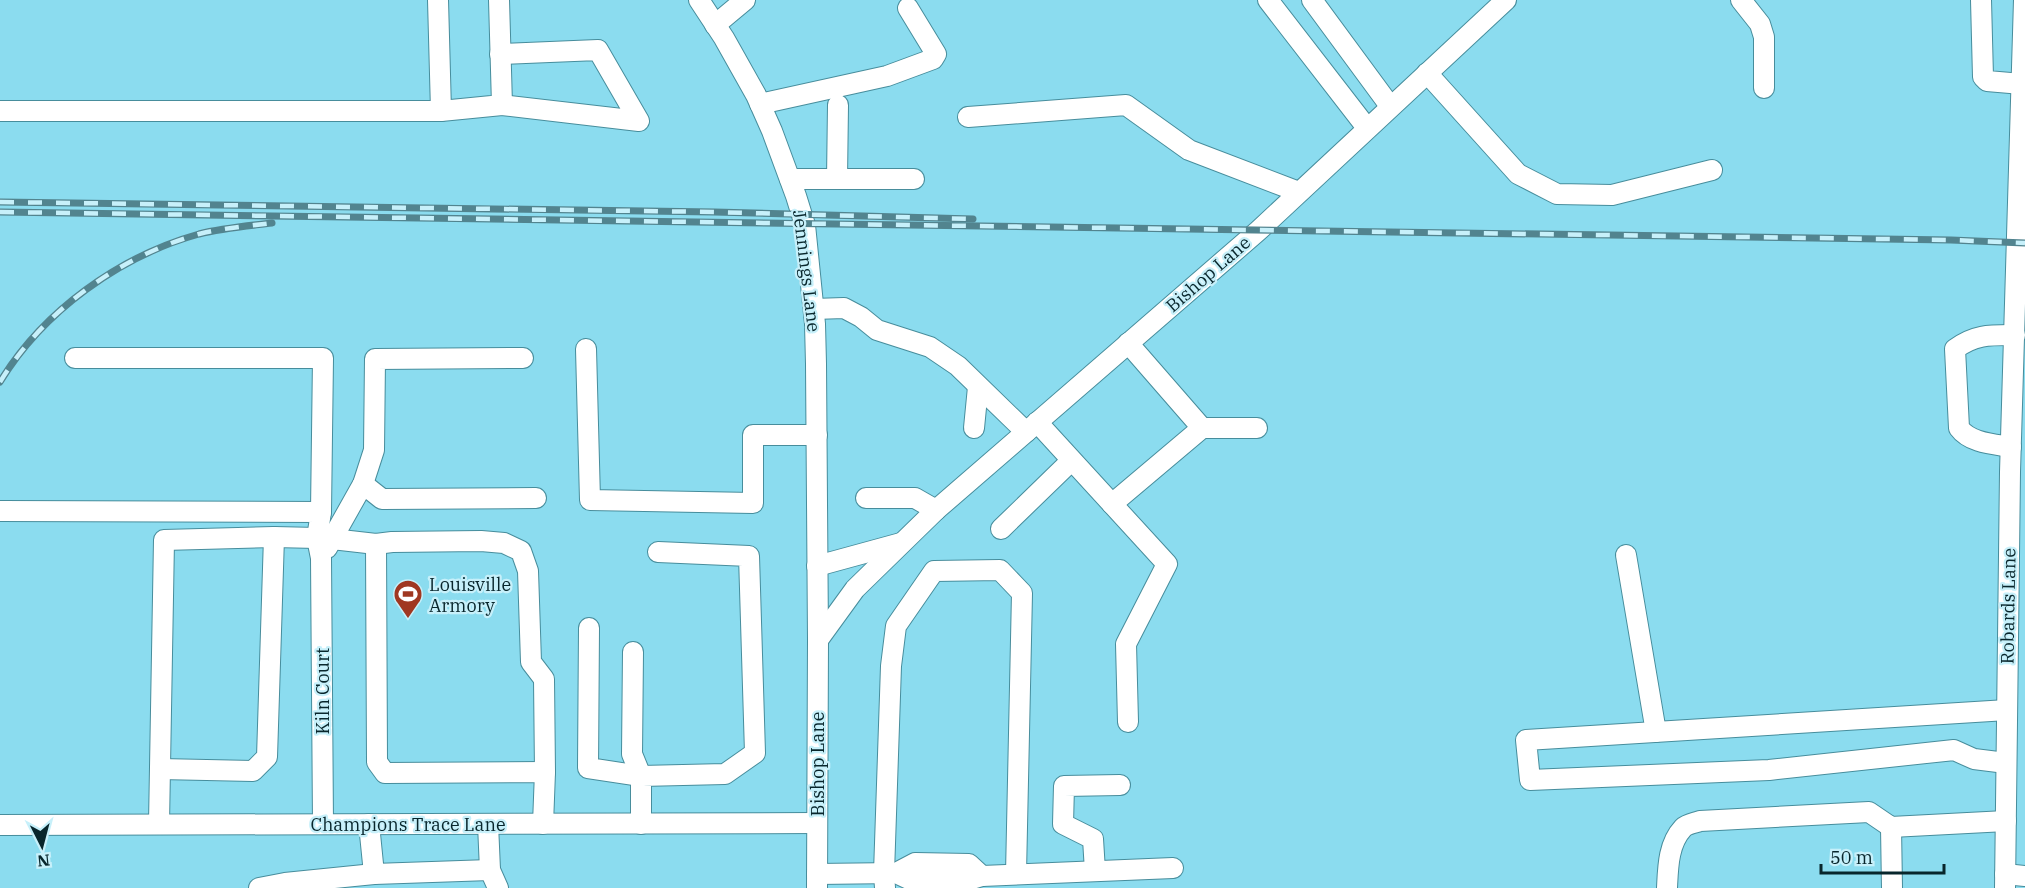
<svg xmlns="http://www.w3.org/2000/svg" width="2025" height="888" viewBox="0 0 2025 888" font-family="'IBM Plex Serif',serif">
<style>
.built{fill:#8bdcef}
.lines{fill:none;stroke-linecap:round;stroke-linejoin:round}
.minor-casing{stroke:#478d9c;stroke-width:22}
.minor{stroke:#fff;stroke-width:20}
.rail-casing{stroke:#52848f;stroke-width:7}
.rail{stroke:#c7f0fa;stroke-width:4.5;stroke-dasharray:14;stroke-linecap:butt}
.labels{text-anchor:middle;dominant-baseline:central;stroke-width:4.5;stroke-linejoin:round;paint-order:stroke}
.street-label{font-size:18px;fill:#08262c;stroke:#c7f0fa}
.poi-label{font-size:18px;fill:#08262c;stroke:#c7f0fa;text-anchor:start}
</style>
<rect width="100%" height="100%" fill="#a1e8f8"/>
<rect class="built" x="0" y="0" width="2025" height="888"/>
<g class="lines">
<g class="minor-casing">
<g id="minor">
<polyline points="438,0 441,111 502,105 499,0"/>
<polyline points="699,0 724,38 756,95 772,131 796,196 805,225 815,324 816,364 818,640 817,888"/>
<polyline points="1268,0 1367,128"/>
<polyline points="1312,0 1390,106"/>
<polyline points="1741,0 1760,24 1764,37 1764,88"/>
<polyline points="1981,0 1983,77 1987,81 2022,84"/>
<polyline points="715,25 745,0"/>
<polyline points="500,54 598,50 639,121 502,105"/>
<polyline points="1427,73 1518,174 1557,194 1612,195 1712,170"/>
<polyline points="760,104 887,76 933,59 936,54 908,8"/>
<polyline points="0,111 441,111"/>
<polyline points="968,117 1126,105 1189,150 1299,192"/>
<polyline points="790,179 914,179"/>
<polyline points="837,179 838,105"/>
<polyline points="814,309 844,308 861,317 877,330 930,347 958,366 1026,432"/>
<polyline points="586,349 590,500 753,503 753,435 817,435"/>
<polyline points="75,358 323,358 321,512"/>
<polyline points="1037,422 1167,564 1126,644 1128,722"/>
<polyline points="974,428 978,387"/>
<polyline points="1202,428 1257,428"/>
<path d="M2011,447c-18,-3 -41,-4 -52,-19l-4,-79c20,-15 36,-14 60,-14"/>
<polyline points="363,484 382,499 536,498"/>
<polyline points="866,498 915,498 936,510"/>
<polyline points="1112,504 1202,428 1128,343"/>
<polyline points="0,511 321,512 317,538 321,558 323,824"/>
<polyline points="1001,529 1071,461"/>
<polyline points="332,539 376,544 377,762 385,773 545,772 543,824"/>
<polyline points="376,544 392,542 481,541 504,543 521,551 528,571 531,662 544,679 545,772"/>
<polyline points="327,548 363,484 374,450 375,359 523,358"/>
<polyline points="1626,555 1656,732"/>
<polyline points="817,566 901,543"/>
<polyline points="589,628 588,768 641,776"/>
<polyline points="818,640 855,589 936,510 1258,231 1506,0"/>
<polyline points="633,652 632,754 641,776"/>
<polyline points="2006,763 1974,759 1954,750 1769,770 1530,780 1526,740 2007,710"/>
<polyline points="160,769 253,771 267,757 274,537"/>
<polyline points="159,824 164,540 274,537 317,538"/>
<polyline points="369,824 374,874 490,870"/>
<polyline points="488,824 490,870 498,888"/>
<polyline points="641,824 641,776 725,774 755,753 749,556 658,552"/>
<polyline points="0,825 817,823"/>
<polyline points="1891,827 1892,888"/>
<polyline points="1095,871 1093,839 1063,824 1064,786 1120,785"/>
<polyline points="817,874 896,873 913,881 965,881 982,876 969,864 915,863 896,873"/>
<polyline points="2005,874 2025,876"/>
<polyline points="982,876 1173,868"/>
<polyline points="259,888 285,883 374,874"/>
<polyline points="885,888 884,873 891,666 896,626 934,571 1000,570 1022,593 1016,874"/>
<path d="M1667,888c1,-20 1,-44 16,-60 4,-4 12,-5 17,-7l169,-9 22,15 115,-6"/>
<polyline points="2005,888 2010,472 2024,0"/>
</g>
</g>
<use href="#minor" class="minor"/>
<g class="rail-casing">
<g id="rail">
<polyline points="0,202 714,212 973,219"/>
<polyline points="0,212 1951,240 2025,243"/>
<path d="M0,382c43,-71 120,-126 199,-148 24,-6 49,-8 73,-11"/>
</g>
</g>
<use href="#rail" class="rail"/>
</g>
<defs>
<g id="stadium-pin" transform="scale(1.5)"><path d="M0 17L-7.5 6A9.5 9.5 0 1 1 7.5 6Z" fill="#a03721" stroke="#c7f0fa"/><path d="M0-5a6.5 5 0 1 0 0 10a6.5 5 0 1 0 0-10ZM-3.5-1.8h7v3.6h-7Z" fill="#fff"/></g>
</defs>
<g fill-rule="evenodd">
<use href="#stadium-pin" x="408" y="594"/>
</g>
<g class="labels">
<g class="street-label">
<text transform="translate(807 271) rotate(83)">Jennings Lane</text>
<text transform="translate(1208 274) rotate(-41)">Bishop Lane</text>
<text transform="translate(2008 606) rotate(-89)">Robards Lane</text>
<text transform="translate(322 691) rotate(-90)">Kiln Court</text>
<text transform="translate(817 764) rotate(-90)">Bishop Lane</text>
<text x="408" y="824">Champions Trace Lane</text>
</g>
<g class="poi-label">
<text x="429" y="584">Louisville<tspan x="429" dy="21">Armory</tspan></text>
</g>
</g>
<g transform="translate(42 846) rotate(174)" stroke="#c7f0fa" stroke-width="4.5" paint-order="stroke">
<path d="M0-4.5L10 22L0 15L-10 22Z" fill="#08262c"/>
<text y="-9" font-size="16" font-weight="bold" text-anchor="middle" fill="#08262c">N</text>
</g>
<path d="M1821 864v9h123v-9" fill="none" stroke="#08262c" stroke-width="3"/>
<text x="1830" y="864" font-size="18" fill="#08262c" stroke="#c7f0fa" stroke-width="4.5" paint-order="stroke">50 m</text>
</svg>
